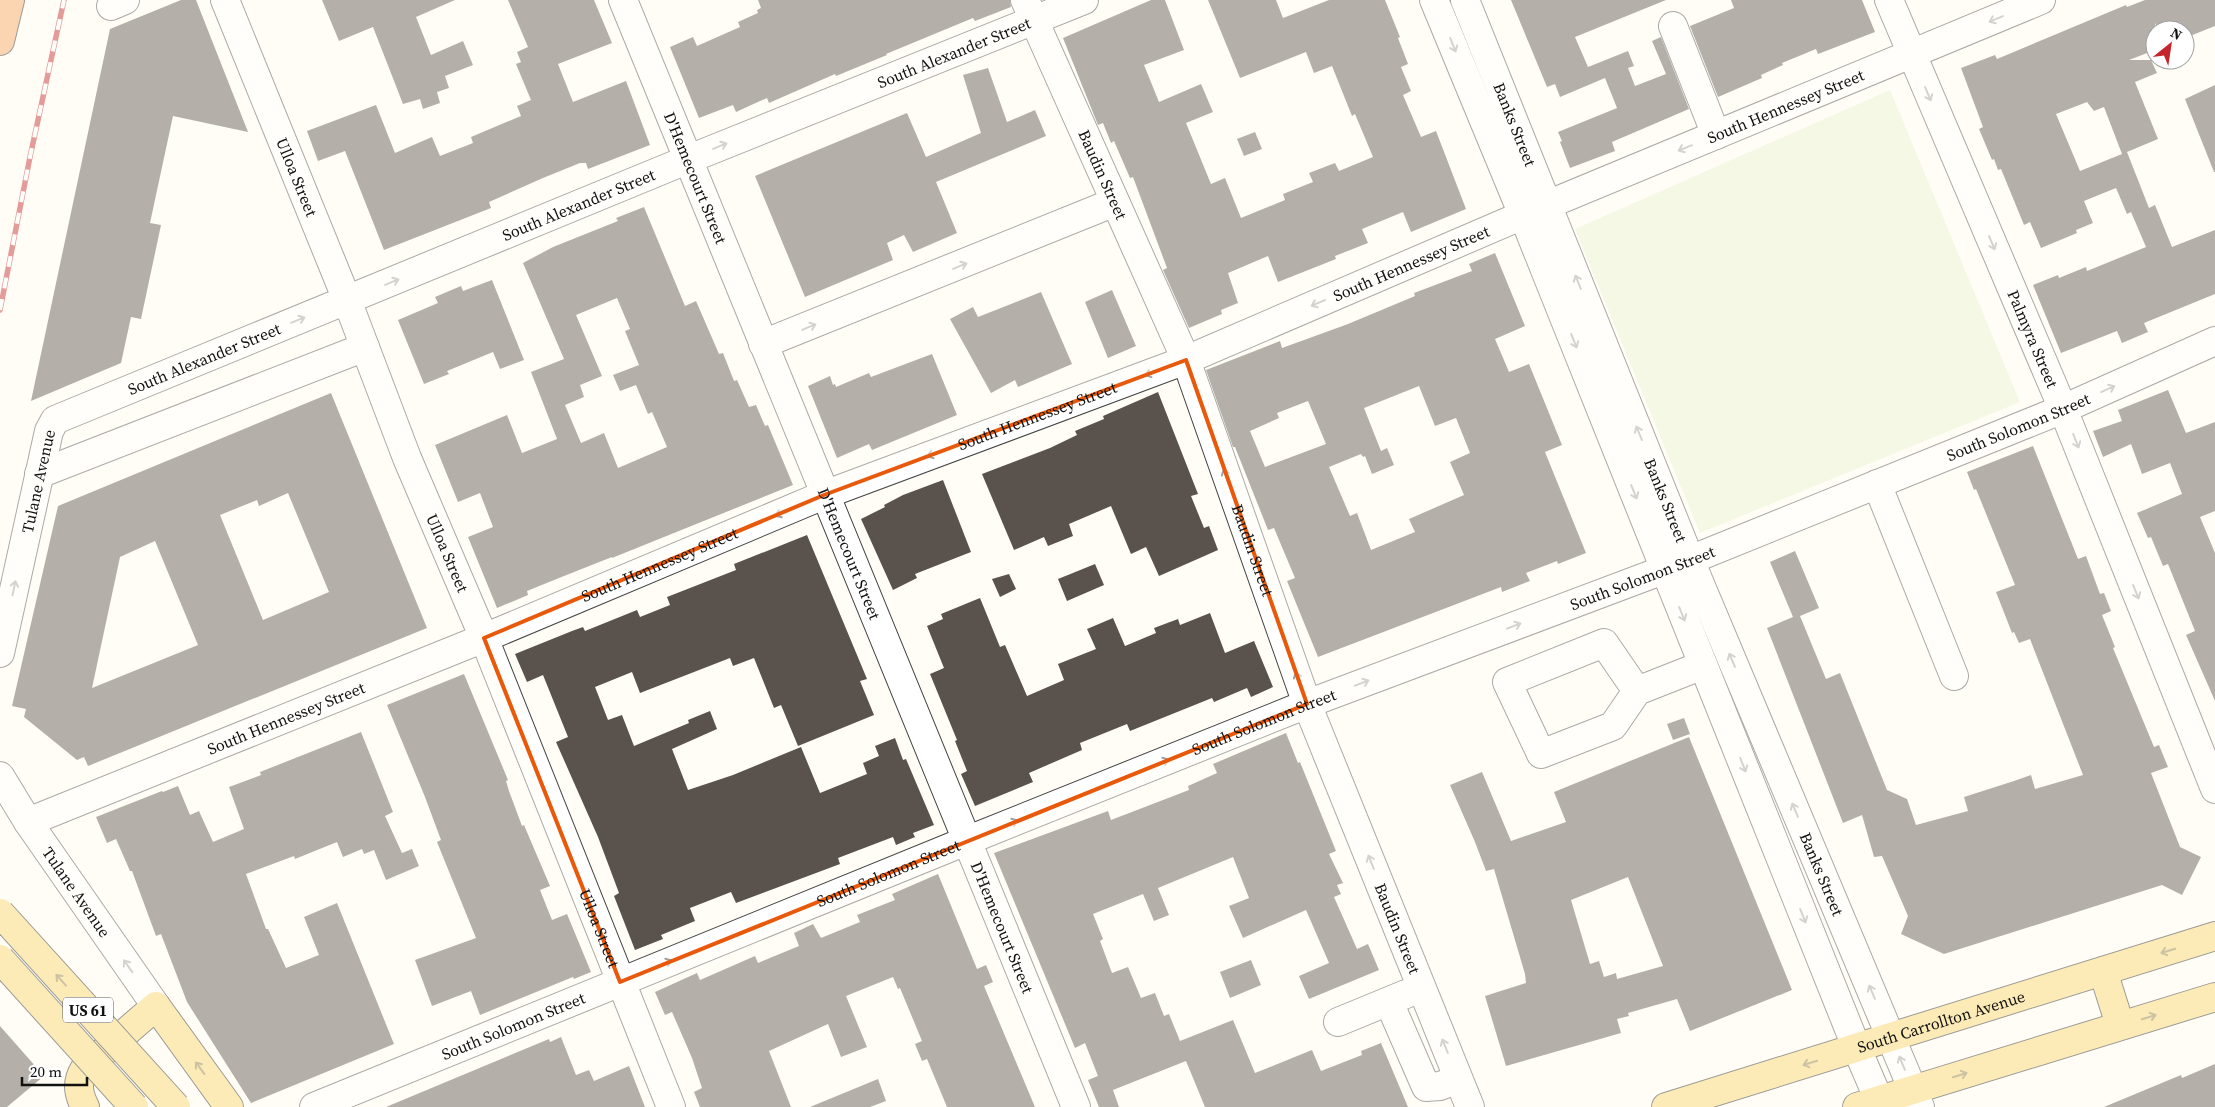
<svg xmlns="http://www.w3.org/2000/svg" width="2215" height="1107" viewBox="0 0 2215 1107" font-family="'Source Serif 4',serif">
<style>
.pitch{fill:#e6f2cf}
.building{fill:#5a524d;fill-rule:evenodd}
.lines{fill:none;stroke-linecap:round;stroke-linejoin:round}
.minor-casing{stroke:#444;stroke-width:30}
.major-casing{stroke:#222;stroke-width:30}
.highway-casing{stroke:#222;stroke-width:30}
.minor{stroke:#fff;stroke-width:28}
.major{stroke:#f9d66b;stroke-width:28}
.highway{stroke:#f5a25d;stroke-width:28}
.rail-casing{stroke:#c4262e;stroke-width:5.5}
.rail{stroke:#fff;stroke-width:4;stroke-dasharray:11;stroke-linecap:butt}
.major-bridge-casing{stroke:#222;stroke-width:30;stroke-linecap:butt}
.major-bridge{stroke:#f9d66b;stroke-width:28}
.oneway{stroke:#a0a0a0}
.oneway2{stroke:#917d42}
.marked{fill:none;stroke:#e8590c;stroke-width:4;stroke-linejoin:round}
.labels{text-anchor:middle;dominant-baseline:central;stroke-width:5;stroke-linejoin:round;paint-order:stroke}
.shield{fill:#fff;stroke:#585858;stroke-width:1}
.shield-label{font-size:15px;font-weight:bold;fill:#111}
.street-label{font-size:16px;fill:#111;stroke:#fff}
</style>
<rect width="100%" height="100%" fill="#fffdf5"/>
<polygon class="pitch" points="1890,90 2020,402 1700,533 1575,229"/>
<g class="building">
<polygon points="181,0 196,0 248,132 173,116 150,223 161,225 141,319 131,317 121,363 31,401 110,29"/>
<polygon points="322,0 455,0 416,17 431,55 463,41 473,65 445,76 449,88 437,92 440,103 423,109 420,99 403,104 373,27 339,41"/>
<polygon points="508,0 594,0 612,43 558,64 573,102 626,81 650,145 588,169 586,163 580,163 543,178 489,202 491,208 384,250 345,151 318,161 307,131 376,105 395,153 432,137 440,156 473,143 471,137 521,116 517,106 531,100 516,64 521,62 517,52 528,47"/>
<polygon points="758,0 1010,0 1011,7 975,21 973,18 886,54 887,55 836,76 835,74 769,103 767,98 736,112 733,105 699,118 670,47 693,37 697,46 740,27 738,22 758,13 757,10 761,8"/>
<polygon points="1151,0 1165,0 1184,50 1144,65 1159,102 1201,84 1213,112 1186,123 1211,184 1225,178 1241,218 1285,200 1283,194 1313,182 1309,173 1335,163 1339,171 1373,157 1355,114 1352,116 1332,66 1314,73 1306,52 1240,78 1208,0 1276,0 1283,18 1329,0 1385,0 1400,37 1398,38 1408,64 1401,67 1411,91 1403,95 1421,137 1436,131 1466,209 1411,232 1403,212 1362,229 1368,243 1335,256 1336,259 1278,282 1268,256 1228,273 1238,303 1221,310 1222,314 1189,328 1163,270 1167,268 1133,177 1130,178 1114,141 1111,143 1103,123 1098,125 1063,38"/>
<polygon points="1511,0 1666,0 1575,37 1588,67 1628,51 1634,66 1628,68 1635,86 1666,74 1652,41 1661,37 1689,109 1612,142 1615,151 1570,168 1560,142 1562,141 1558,132 1617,108 1605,78 1560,97 1555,84 1547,87"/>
<polygon points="1731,0 1862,0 1875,32 1818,54 1816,49 1782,63 1783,65 1761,75 1762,78 1718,97 1690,26 1734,8"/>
<path d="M2145,0h70v26l-30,12v-8h-27l-3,-7v27l-26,10h22l6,13 -22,9 23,57 -31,13 22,56 6,-3 17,42 43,-17v64l-71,29 4,9 -26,11 -5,-12 -56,22 -28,-68 25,-10 1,3 27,-11 1,4 59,-24 -15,-35 -4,2 -11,-26 -32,13 9,22 -17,7 1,3 -36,15 -11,-26 -6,3 -23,-56 -3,1 -4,-11 -2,1 -13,-31 4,-2 -22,-59 34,-13 2,4 129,-54 1,2zM2087,102l7,9 10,-4 18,47 -42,17 -24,-57z"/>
<polygon points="988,68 1007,122 1035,110 1046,136 936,182 957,233 913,252 904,235 887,243 893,260 805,297 755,176 907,113 926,157 981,133 963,75"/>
<polygon points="2215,85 2215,172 2214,172 2185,99"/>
<polygon points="1255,132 1262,149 1244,156 1237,139"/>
<path d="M644,207l41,99 11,-5 23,53 4,-1 11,28 3,-1 12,27 7,-2 9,21 3,-1 25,60 -181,73v-1l-48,19 -37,15 1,4 -31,13 -29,-71 25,-10 -13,-34 -22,9 -23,-57 72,-30 15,38 35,-14 -26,-67 33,-13 -41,-96 30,-16 65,-26 -2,-3zM617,298l13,31 -5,2 14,34 -26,10 7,16 16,-6 12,29 4,-2 15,35 -49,21 -14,-35 -23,10 -16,-38 19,-8 -4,-12 22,-9 -26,-61z"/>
<path d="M1495,253l30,73 -30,13 14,33 20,-8 33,81 -17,7 41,101 -28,11 -1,-3 -31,12 4,8 -28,11 -1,-5 -183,70 -31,-76 8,-3 -21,-50 -6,2 -33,-83h-2l-27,-77 74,-29 2,7 66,-24 67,-28 -1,-3 58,-22 -3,-7zM1419,386l16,40 21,-8 14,35 -20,9 14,33 -55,24 6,13 -44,18 -14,-37 -7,3 -21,-49 32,-13 2,3 2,-1 7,18 22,-9 -7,-17 -6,3 -17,-43zM1308,401l18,43 -61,23 -15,-36 29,-13 -2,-5z"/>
<polygon points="492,280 524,360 500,369 493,352 447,371 449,374 424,384 398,320 438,303 435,297 461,286 463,291"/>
<polygon points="1112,290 1136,346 1108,358 1085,302"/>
<polygon points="1041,292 1072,364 1018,387 1015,380 991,393 950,319 973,307 978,317"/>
<polygon points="932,354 957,415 872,450 869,444 837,458 808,386 830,376 833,385 835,384 836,387 869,373 871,377"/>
<polygon points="2168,390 2186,433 2215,422 2215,511 2200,517 2215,553 2215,701 2186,635 2195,631 2168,564 2163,566 2151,537 2148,538 2137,513 2182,494 2170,463 2142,474 2131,444 2103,457 2093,431 2122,421 2118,410"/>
<polygon points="1158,392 1198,494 1191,496 1204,528 1209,526 1218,550 1159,576 1146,547 1131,554 1111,506 1069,524 1073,536 1048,546 1044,537 1014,550 982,474 1050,448 1077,435 1075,431 1104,419 1103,416"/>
<path d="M331,393l96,235 -339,138 -4,-9 -7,3 -53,-43 2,-8 -14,-3 46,-200zM288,493l41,99 -66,28 -43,-105 37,-15 2,6zM155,541l43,104 -106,43 28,-131z"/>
<polygon points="2033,446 2078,559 2086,556 2100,594 2104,593 2111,611 2102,615 2115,647 2113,648 2154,747 2159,745 2168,767 2151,773 2180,847 2201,857 2182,895 2162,885 1944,954 1901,934 1908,916 1882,856 1874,857 1862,815 1843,823 1767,628 1793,617 1770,562 1795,551 1819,608 1800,616 1826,679 1840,673 1887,790 1907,799 1916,825 1968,811 1964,797 2014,781 2031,775 2035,789 2083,775 2030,639 2019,643 2014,632 2012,633 1996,592 2015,585 1976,489 1974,490 1967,472"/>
<polygon points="943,480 971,552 915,574 917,578 893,590 861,519 885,507 884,505 903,495"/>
<polygon points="807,535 867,679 860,681 874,715 798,746 781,705 774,708 754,658 733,666 730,658 640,693 632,672 595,687 608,720 622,715 634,746 689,723 688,720 710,711 717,729 672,749 688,790 733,775 801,747 820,793 867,774 863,763 879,756 875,746 895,738 903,760 906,759 934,825 913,833 915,837 896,845 893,837 838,858 840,864 736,903 731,892 690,908 695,921 661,935 663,939 635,950 614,896 619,893 598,837 556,742 568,737 543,675 527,682 515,654 572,631 583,627 585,631 637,610 640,617 670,605 667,597 736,570 734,564"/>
<polygon points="1095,564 1104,585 1067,601 1058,579"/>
<polygon points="1009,574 1016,589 1000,597 992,579"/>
<polygon points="980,598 1000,647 1005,645 1027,696 1064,680 1058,664 1096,649 1087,629 1113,618 1125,646 1156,633 1154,628 1178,619 1180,625 1210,613 1225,653 1254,641 1273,687 1251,697 1247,688 1214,702 1212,698 1130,731 1127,724 1080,743 1082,750 1029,773 1033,782 975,806 961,774 967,771 955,741 957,740 930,674 944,668 927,626 943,619 941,614"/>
<polygon points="464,674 508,780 506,781 509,791 522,826 524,825 550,886 540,890 552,920 567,914 591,972 574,979 573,977 480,1015 471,991 432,1006 415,960 476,938 437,842 441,840 425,797 387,705"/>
<polygon points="1684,718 1690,734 1673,740 1667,724"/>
<polygon points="361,732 393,812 385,816 402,853 412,849 419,866 386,880 374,850 364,854 362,849 343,857 337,842 295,859 294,856 246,874 266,929 268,929 286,968 319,955 304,917 337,903 394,1044 251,1103 187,1002 161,934 156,936 132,871 130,871 116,839 107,843 96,817 162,791 163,792 178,786 190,815 199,811 213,842 244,829 229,787 261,775 260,772"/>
<polygon points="1286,733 1298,763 1300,762 1336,851 1329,854 1343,883 1337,885 1341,894 1334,897 1357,949 1368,944 1379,970 1309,999 1299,976 1329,963 1306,910 1243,938 1229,906 1249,898 1233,857 1158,888 1169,915 1154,921 1143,894 1093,914 1103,939 1100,941 1112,973 1128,967 1141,998 1155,993 1164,1016 1169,1014 1180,1041 1233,1020 1255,1073 1312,1050 1321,1071 1362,1055 1361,1051 1381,1043 1408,1107 1205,1107 1186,1061 1113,1090 1119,1107 1099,1107 1088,1080 1098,1076 1085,1043 1075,1048 994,853 1108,811 1111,820 1189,790 1188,786 1217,773 1213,764"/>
<path d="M1689,737l103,253 -102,41 -13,-32 -49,14 1,3 -12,3 4,14 -115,33 -21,-70 41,-13 -1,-9 -31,-105 -8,2 -11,-29 -25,-57 32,-13 29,69 55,-19 -12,-30zM1628,877l35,89 -46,13 -1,-6 -12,4 -5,-16 -9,3 -19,-64z"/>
<polygon points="938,874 977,969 986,965 993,982 984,986 1035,1107 947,1107 927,1059 922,1061 915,1044 922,1041 900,988 898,989 893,977 846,996 867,1047 841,1057 828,1024 769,1051 791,1107 700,1107 694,1092 702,1088 692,1058 672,1012 665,1015 655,992 697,973 700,980 755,956 758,963 799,946 794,933 813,924 821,938 860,922 857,915 895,900 892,894"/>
<polygon points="1251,960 1261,985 1230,998 1220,972"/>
<polygon points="0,1026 44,1076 7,1107 0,1107"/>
<polygon points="561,1037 576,1075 589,1070 594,1081 629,1066 645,1107 386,1107 549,1039 550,1042"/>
<polygon points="2215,1064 2215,1107 2104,1107 2181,1075 2182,1078"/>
<polygon points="878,1079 886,1101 870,1107 810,1107"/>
</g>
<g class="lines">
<g class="minor-casing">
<g id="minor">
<path id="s1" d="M225,0l122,300 60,158 77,180 187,469"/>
<path id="s2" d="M623,0l453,1107"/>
<path id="s3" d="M1025,0l161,360 121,344 163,403"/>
<polyline points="1434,0 1523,215 1857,1049 1882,1107"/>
<path id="s4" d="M1465,0l225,560 230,547"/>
<path id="s5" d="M1889,0l174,409 152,380"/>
<polyline points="111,6 125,0"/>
<polyline points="1673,26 1716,135"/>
<polyline points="763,344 1115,202"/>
<polyline points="39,474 365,347"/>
<polyline points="1877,484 1954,676"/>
<path id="s6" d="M0,653l49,-222 6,-11 634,-261 395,-159"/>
<polyline points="1637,691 1604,643 1507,682 1541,754 1613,726 1637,691 1703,665"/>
<path id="s7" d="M0,776l28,46 128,184"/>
<path id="s8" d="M28,822l456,-184 340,-143 362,-135 337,-145 518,-215"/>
<polyline points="1389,1002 1426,1087 1440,1086 1458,1079"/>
<polyline points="1338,1022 1406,994"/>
<path id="s9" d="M314,1107l652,-266 341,-137 383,-144 373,-151 152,-68"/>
</g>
</g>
<g class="major-casing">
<g id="major">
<polyline points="2103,971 2120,1025"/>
<path d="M85,1107c-7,-14 -9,-25 0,-39l71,-62 73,101"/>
<path id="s10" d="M1666,1107l549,-171"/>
<polyline points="1857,1107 2215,997"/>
</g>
</g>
<g class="highway-casing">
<polyline id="highway" points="0,41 10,0"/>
</g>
<use href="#minor" class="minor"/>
<use href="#major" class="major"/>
<use href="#highway" class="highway"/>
<g class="rail-casing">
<polyline id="rail" points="0,310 30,157 64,0"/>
</g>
<use href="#rail" class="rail"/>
<g class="major-bridge-casing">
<g id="major-bridge">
<polyline points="0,913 176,1107"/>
<polyline points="0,959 134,1107"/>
</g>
</g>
<use href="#major-bridge" class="major-bridge"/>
</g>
<defs><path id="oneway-shaft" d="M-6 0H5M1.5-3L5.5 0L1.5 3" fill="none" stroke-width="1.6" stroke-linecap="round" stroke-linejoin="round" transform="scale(1.25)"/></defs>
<g class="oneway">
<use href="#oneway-shaft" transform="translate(1996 19) rotate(157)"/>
<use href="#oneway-shaft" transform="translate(1453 45) rotate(68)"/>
<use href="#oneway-shaft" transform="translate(1928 94) rotate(67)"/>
<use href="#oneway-shaft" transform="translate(720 146) rotate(-22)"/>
<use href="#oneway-shaft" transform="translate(1685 148) rotate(158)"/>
<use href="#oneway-shaft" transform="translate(1992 243) rotate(67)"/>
<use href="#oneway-shaft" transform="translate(960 266) rotate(-22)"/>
<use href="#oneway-shaft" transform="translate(392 282) rotate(-22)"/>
<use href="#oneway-shaft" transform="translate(1578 282) rotate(-112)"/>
<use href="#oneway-shaft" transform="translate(1318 303) rotate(157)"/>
<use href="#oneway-shaft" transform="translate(298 320) rotate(-22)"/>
<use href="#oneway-shaft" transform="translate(809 327) rotate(-22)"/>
<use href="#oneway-shaft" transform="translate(1574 341) rotate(68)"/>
<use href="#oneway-shaft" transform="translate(1152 373) rotate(160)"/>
<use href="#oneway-shaft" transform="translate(2108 389) rotate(-24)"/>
<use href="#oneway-shaft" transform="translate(1639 433) rotate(-112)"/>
<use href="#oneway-shaft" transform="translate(2076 441) rotate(68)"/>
<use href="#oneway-shaft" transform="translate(934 454) rotate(160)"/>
<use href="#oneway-shaft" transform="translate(1226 476) rotate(-109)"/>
<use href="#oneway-shaft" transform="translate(1634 492) rotate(68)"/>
<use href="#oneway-shaft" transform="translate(782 513) rotate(157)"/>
<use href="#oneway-shaft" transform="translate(14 588) rotate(-78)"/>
<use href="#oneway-shaft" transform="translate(2136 592) rotate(68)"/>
<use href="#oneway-shaft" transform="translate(1682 614) rotate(68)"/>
<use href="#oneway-shaft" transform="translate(1514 626) rotate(-21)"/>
<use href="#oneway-shaft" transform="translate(1732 660) rotate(-113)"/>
<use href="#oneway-shaft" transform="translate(1298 679) rotate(-109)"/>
<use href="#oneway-shaft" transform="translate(1362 683) rotate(-21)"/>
<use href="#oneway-shaft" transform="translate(1162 762) rotate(-22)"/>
<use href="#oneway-shaft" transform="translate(1743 765) rotate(68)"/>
<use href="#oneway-shaft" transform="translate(1795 810) rotate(-113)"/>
<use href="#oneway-shaft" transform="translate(1011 823) rotate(-22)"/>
<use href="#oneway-shaft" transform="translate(1371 862) rotate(-112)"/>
<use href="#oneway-shaft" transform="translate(1803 916) rotate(68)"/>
<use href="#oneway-shaft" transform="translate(665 963) rotate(-22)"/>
<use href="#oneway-shaft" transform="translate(128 966) rotate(-125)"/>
<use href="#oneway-shaft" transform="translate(1872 992) rotate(-113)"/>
<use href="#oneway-shaft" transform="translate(1445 1046) rotate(-112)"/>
<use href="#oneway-shaft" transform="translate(1902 1063) rotate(-113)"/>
</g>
<g class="oneway2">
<use href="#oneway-shaft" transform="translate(2168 951) rotate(163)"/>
<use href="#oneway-shaft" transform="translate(61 980) rotate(-132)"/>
<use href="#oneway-shaft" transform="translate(2149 1017) rotate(-17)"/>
<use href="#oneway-shaft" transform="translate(1810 1063) rotate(163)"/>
<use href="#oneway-shaft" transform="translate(200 1068) rotate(-126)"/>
<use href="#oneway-shaft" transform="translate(1960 1075) rotate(-17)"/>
</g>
<path d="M0 0H2215V1107H0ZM1186,360l121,344 -687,278 -136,-344 340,-143z" fill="#fffdf5" fill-opacity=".55" fill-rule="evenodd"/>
<path class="marked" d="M1186,360l121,344 -687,278 -136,-344 340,-143z"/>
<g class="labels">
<rect class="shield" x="63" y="997.5" width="50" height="25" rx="4"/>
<g class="shield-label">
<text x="88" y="1010">US 61</text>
</g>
<g class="street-label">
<text stroke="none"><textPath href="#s6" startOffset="1211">South Alexander Street</textPath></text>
<text stroke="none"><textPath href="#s8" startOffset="1898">South Hennessey Street</textPath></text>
<text stroke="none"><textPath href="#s4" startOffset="134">Banks Street</textPath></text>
<text stroke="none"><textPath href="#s3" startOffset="191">Baudin Street</textPath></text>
<text stroke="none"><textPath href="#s1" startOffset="191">Ulloa Street</textPath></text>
<text stroke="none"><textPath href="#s2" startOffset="192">D'Hemecourt Street</textPath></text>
<text stroke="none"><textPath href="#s6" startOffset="806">South Alexander Street</textPath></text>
<text stroke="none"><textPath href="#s8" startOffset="1492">South Hennessey Street</textPath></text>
<text stroke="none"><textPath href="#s5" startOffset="368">Palmyra Street</textPath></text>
<text stroke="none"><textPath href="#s6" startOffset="401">South Alexander Street</textPath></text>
<text stroke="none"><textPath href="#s8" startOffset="1088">South Hennessey Street</textPath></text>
<text stroke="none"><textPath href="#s9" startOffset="1835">South Solomon Street</textPath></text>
<text stroke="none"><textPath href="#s6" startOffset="176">Tulane Avenue</textPath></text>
<text stroke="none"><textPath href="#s4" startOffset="539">Banks Street</textPath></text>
<text stroke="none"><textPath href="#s3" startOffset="596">Baudin Street</textPath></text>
<text stroke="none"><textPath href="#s1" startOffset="596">Ulloa Street</textPath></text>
<text stroke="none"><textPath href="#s2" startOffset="598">D'Hemecourt Street</textPath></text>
<text stroke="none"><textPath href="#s8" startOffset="682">South Hennessey Street</textPath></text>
<text stroke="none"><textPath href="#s9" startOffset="1430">South Solomon Street</textPath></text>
<text stroke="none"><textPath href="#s8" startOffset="278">South Hennessey Street</textPath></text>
<text stroke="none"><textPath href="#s9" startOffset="1025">South Solomon Street</textPath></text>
<text stroke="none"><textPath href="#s9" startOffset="620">South Solomon Street</textPath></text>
<text stroke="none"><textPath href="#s4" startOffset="944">Banks Street</textPath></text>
<text stroke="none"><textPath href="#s7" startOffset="139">Tulane Avenue</textPath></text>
<text stroke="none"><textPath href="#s1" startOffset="1001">Ulloa Street</textPath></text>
<text stroke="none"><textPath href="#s2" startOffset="1002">D'Hemecourt Street</textPath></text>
<text stroke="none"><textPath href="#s3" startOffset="1001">Baudin Street</textPath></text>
<text stroke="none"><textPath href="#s10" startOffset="288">South Carrollton Avenue</textPath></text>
<text stroke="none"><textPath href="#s9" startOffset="215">South Solomon Street</textPath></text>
</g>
</g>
<g transform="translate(2170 45) rotate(30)"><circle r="24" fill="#ffffff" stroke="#a0a0a0"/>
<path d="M0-4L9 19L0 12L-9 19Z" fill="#c4262e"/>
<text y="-8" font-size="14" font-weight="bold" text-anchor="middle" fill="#111111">N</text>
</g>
<path d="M22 1077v8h65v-8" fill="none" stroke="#111111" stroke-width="2.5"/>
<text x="30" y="1077" font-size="15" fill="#111111" stroke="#ffffff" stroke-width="4" paint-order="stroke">20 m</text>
</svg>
